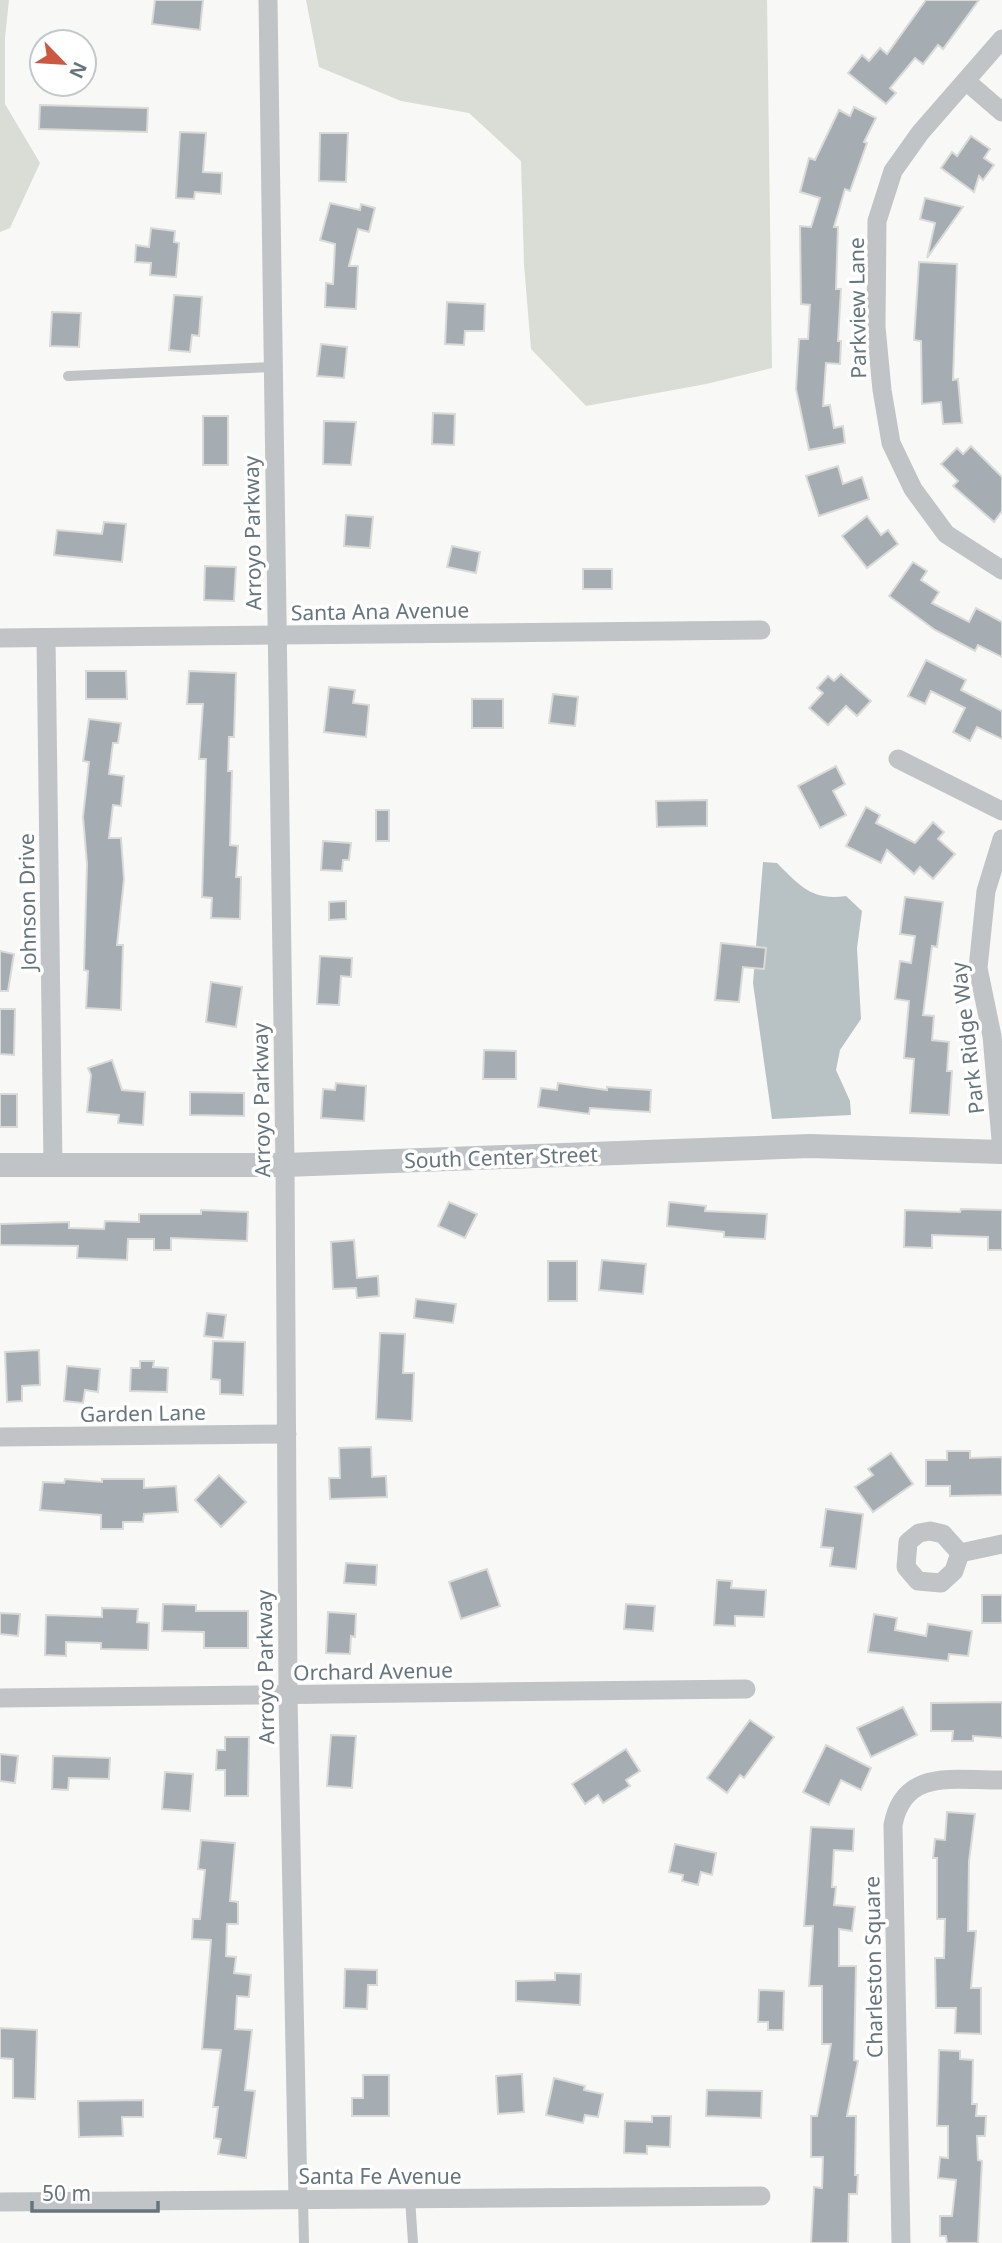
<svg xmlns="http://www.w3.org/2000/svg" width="1002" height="2243" viewBox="0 0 1002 2243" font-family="'Noto Sans',sans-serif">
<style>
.green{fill:#d9ddd6}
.water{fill:#b8c2c5}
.building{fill:#a6adb2;stroke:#dadad8;stroke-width:2}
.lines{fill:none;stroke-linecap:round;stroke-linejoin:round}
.service{stroke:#c0c4c7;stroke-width:10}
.minor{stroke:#c0c4c7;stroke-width:19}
.tertiary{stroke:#c0c4c7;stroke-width:24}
.labels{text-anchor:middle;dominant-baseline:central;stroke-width:7;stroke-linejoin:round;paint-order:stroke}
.street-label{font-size:21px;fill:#66757d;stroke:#fff}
</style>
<rect width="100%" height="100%" fill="#f8f8f6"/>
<g class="green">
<polygon points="0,0 9,0 5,38 5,104 40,163 10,228 0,232"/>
<polygon points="306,0 767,0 772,368 706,384 586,406 531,349 524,264 521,161 469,113 401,101 319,67"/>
</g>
<path class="water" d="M763,862l14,1c23,23 35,38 69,33l16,15 -5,37 4,71 -21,31 -4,20 14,31 1,14 -79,4 -19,-136z"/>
<g class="building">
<polygon points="155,0 203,0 200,30 152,24"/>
<polygon points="926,0 979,0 943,49 938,45 923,64 915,58 890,88 896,93 886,104 848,73 862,55 869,61 880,48 887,54"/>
<polygon points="40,105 148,108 147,132 39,129"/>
<polygon points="854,107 876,118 864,142 867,143 850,191 845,189 834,227 838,227 836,289 841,289 838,341 841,341 840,364 826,363 823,406 830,405 834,428 843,426 845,443 809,450 796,389 799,339 808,339 810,305 801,304 800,226 811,227 820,198 800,192 809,158 815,160 839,110 850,116"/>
<polygon points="180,132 206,133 203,172 222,173 221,194 195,192 194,199 176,198"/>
<polygon points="320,133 348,133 346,182 319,181"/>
<polygon points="971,136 990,149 984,158 994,165 983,180 979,176 974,192 941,168 952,152 957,156"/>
<polygon points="925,198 963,207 927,258 935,223 920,219"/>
<polygon points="330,203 360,210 361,204 375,208 369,232 358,229 349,266 358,266 356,309 325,307 326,283 333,284 335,244 320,240"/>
<polygon points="151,228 175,231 174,242 179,243 176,277 150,275 151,263 135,262 136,245 149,247"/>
<polygon points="919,262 957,264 953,380 958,379 962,423 943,424 941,402 922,404 921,341 914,340"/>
<polygon points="174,295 202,297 199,336 192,335 190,352 169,350"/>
<polygon points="447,302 485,304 484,331 465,331 464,345 445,344"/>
<polygon points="52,312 81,313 79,347 50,346"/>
<polygon points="321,344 347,347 344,378 317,376"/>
<polygon points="433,413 455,414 454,445 432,444"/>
<rect x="203" y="416" width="25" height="49"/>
<polygon points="324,421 356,422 351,465 323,464"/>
<polygon points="971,446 1002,477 1002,511 994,522 953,486 958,481 941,464 957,448 963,454"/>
<polygon points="838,466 843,484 862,477 869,499 819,516 806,476"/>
<polygon points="346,515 373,517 370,548 344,546"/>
<polygon points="867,516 881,535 888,530 898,544 867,568 842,536"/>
<polygon points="104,522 126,524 122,562 54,555 57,530 102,534"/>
<polygon points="452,546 480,552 476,573 447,567"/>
<polygon points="913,562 927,571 921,580 939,592 932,603 969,622 976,608 1002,622 1002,657 978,645 975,651 935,630 889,596"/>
<polygon points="205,566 236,567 234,601 204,600"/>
<rect x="583" y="569" width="29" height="20"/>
<polygon points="926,660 966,680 961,690 1002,711 1002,739 977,727 970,741 953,732 965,708 931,691 925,704 908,696"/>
<polygon points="86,671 126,671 127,699 86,699"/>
<polygon points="189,671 236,673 234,737 229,737 228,771 232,771 230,845 238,846 236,877 241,877 240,919 211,918 212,898 202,897 206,759 199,759 203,704 187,704"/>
<polygon points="841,674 871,701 857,716 846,706 828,725 809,708 823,693 817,688 828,676 834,681"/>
<polygon points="329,687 355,690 353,703 369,705 366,737 324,732"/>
<polygon points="553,694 578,697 575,726 549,723"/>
<rect x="472" y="699" width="31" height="29"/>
<polygon points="89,719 121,723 118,743 113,743 109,774 124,776 121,806 113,805 109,838 121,838 124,879 117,945 123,945 121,1010 86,1008 88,971 84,970 87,864 83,817 89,762 83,761"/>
<polygon points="836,766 845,784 833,791 846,815 820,828 798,786"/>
<polygon points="707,800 707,826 657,827 656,801"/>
<polygon points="866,807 880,815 876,823 915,843 933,822 944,832 938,839 955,854 933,879 920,867 914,874 887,850 881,863 846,846"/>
<rect x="376" y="810" width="13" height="31"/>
<polygon points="323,841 351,843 349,860 343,860 342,871 321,870"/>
<polygon points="905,897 943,902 937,947 932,946 923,1015 934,1016 932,1040 949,1042 947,1071 952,1071 949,1115 910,1113 914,1059 904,1058 909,1001 895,999 900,961 911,963 915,936 900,934"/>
<polygon points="346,901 346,919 329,920 329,902"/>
<polygon points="721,943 766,948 764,969 743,967 739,1002 715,1000"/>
<polygon points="0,951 14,954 8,991 0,991"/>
<polygon points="320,956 352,958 351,977 341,976 339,1005 317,1004"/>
<polygon points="211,982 242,987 236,1027 206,1022"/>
<polygon points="0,1009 15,1009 14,1055 0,1054"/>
<polygon points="484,1050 516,1051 516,1079 483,1079"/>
<polygon points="112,1060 122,1090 145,1092 143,1125 118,1123 119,1115 87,1112 91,1075 88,1068"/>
<polygon points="336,1083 366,1086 364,1121 321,1118 323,1089 335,1090"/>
<polygon points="558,1083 607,1090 607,1087 651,1090 650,1112 590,1108 589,1114 538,1107 541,1088 557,1090"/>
<polygon points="190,1092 244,1093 244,1116 190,1115"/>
<rect x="0" y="1094" width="17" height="33"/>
<polygon points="449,1202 477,1214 465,1238 438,1226"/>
<polygon points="669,1202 706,1206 705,1211 767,1214 765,1239 724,1237 724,1232 667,1226"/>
<polygon points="961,1209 1002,1210 1002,1250 988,1250 988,1237 932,1235 932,1248 904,1247 905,1210 960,1212"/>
<polygon points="201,1210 248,1212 247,1241 171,1238 171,1250 154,1250 154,1239 128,1239 127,1260 77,1258 78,1246 0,1245 0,1224 69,1222 69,1228 104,1229 105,1221 139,1222 139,1214 201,1214"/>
<polygon points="354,1240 357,1278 378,1276 379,1296 357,1298 356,1288 333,1289 331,1242"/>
<polygon points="602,1260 646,1264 643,1294 599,1290"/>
<rect x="548" y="1261" width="29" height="40"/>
<polygon points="416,1299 456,1304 453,1323 414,1318"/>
<polygon points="207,1313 226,1315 223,1338 204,1336"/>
<polygon points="380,1333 405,1334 403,1373 414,1373 412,1421 376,1419"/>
<polygon points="213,1341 245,1342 243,1395 220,1394 220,1380 211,1379"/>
<polygon points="39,1350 40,1385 22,1386 22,1401 7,1402 5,1352"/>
<polygon points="140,1361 154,1361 153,1367 168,1368 167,1392 130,1391 131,1368 140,1368"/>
<polygon points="67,1366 100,1369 98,1392 85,1390 83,1403 64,1401"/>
<polygon points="371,1447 372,1477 386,1476 387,1497 330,1499 329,1478 340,1478 339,1448"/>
<polygon points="947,1451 970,1451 970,1458 1002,1457 1002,1495 950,1496 950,1486 926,1486 926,1460 947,1460"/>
<polygon points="891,1453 913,1484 873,1512 855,1487 873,1475 868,1469"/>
<polygon points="219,1475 246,1502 221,1527 195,1500"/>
<polygon points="65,1479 102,1482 102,1479 144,1479 144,1488 176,1486 178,1512 144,1514 143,1522 123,1522 123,1529 101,1529 101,1515 40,1510 43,1482 64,1483"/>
<polygon points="826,1509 863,1514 856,1569 830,1566 833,1548 821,1547"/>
<polygon points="346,1563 377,1565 376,1585 344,1583"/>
<polygon points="487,1569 500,1606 461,1619 449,1582"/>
<polygon points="717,1580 732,1581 731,1588 766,1590 764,1617 735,1616 735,1626 714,1625"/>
<rect x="982" y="1595" width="20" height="28"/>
<polygon points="163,1604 196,1605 196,1611 248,1611 248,1648 204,1648 204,1632 162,1631"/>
<polygon points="626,1604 655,1606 653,1631 624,1629"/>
<polygon points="102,1608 138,1609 137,1622 149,1623 148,1650 101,1649 101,1643 66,1642 66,1656 45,1655 46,1615 102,1617"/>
<polygon points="328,1612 356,1614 355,1637 351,1636 350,1654 326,1653"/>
<polygon points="0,1613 20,1614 18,1636 0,1634"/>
<polygon points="874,1614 897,1618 895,1630 926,1636 928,1624 972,1631 968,1656 949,1654 948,1661 868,1652"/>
<polygon points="1002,1702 1002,1738 973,1736 973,1741 952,1741 953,1731 931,1731 931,1703"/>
<polygon points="903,1707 917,1735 871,1757 857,1728"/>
<polygon points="750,1720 774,1737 744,1778 740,1775 727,1793 707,1778"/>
<polygon points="331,1735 356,1736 352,1788 327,1786"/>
<polygon points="225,1737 249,1737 248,1796 225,1796 225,1770 216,1770 217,1750 225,1750"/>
<polygon points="826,1745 871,1768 861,1790 841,1780 829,1805 803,1792"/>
<polygon points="626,1749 640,1771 626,1780 630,1786 603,1803 598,1795 585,1804 572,1784"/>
<polygon points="0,1754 18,1756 15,1783 0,1781"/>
<polygon points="53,1756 110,1758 109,1779 69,1778 68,1790 52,1789"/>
<polygon points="165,1772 193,1774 190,1811 162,1809"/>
<polygon points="947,1812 975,1814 969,1861 968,1931 976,1931 971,1988 981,1988 981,2034 955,2033 956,2008 936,2008 935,1958 944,1958 945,1919 937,1919 937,1858 933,1858 935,1839 945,1840"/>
<polygon points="811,1827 854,1829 853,1851 834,1850 832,1887 836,1887 834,1905 855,1907 852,1931 839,1929 839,1966 856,1966 854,2060 858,2061 847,2116 856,2116 855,2175 858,2175 857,2194 849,2194 848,2243 811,2243 814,2187 822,2188 823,2157 811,2157 811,2116 817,2116 831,2044 822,2044 822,1986 809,1986 813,1926 804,1926"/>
<polygon points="201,1840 235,1843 230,1901 238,1902 238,1924 227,1924 226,1956 236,1957 234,1973 251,1975 249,1997 237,1996 235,2029 252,2030 245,2090 255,2091 246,2158 218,2154 221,2139 214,2138 218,2107 213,2107 221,2050 202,2049 211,1940 192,1939 193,1919 200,1919 205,1870 198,1869"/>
<polygon points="675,1844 716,1853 712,1875 701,1872 698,1885 682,1881 683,1875 669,1872"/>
<polygon points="345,1969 377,1970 377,1985 368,1985 367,2009 344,2008"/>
<polygon points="555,1973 581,1974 580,2005 516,2001 516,1981 555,1980"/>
<polygon points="759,1990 784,1991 783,2030 768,2030 768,2022 758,2022"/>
<polygon points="0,2028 37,2030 35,2099 13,2098 13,2059 0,2058"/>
<polygon points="939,2050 960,2051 960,2059 973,2060 972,2104 977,2104 976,2116 986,2116 985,2136 977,2136 978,2160 982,2161 978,2243 947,2243 946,2236 940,2236 940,2216 952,2216 956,2180 938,2178 940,2157 948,2158 948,2126 937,2126"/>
<polygon points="522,2074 524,2112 498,2114 496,2076"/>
<polygon points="363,2075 389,2075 389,2116 352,2116 352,2098 363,2098"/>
<polygon points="554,2078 585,2086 584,2090 603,2094 598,2117 585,2115 583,2123 546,2115"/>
<polygon points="707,2090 762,2091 761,2118 706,2116"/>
<polygon points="143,2100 143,2117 122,2117 123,2136 79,2137 78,2101"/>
<polygon points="652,2116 671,2116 670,2147 647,2146 647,2154 624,2153 625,2121 652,2122"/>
</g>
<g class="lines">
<g class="service">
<polyline points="68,376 273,367"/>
<polyline points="410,2198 413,2243"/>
<polyline points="303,2199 304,2243"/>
</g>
<g class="minor">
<polyline points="268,0 285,1165 288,1695 298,2199"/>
<polyline points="1002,39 920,133 893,171 877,221 876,327 882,390 891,443 913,489 946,534 1002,570"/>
<polyline points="966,81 1002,112"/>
<polyline points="0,638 761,630"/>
<polyline points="46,638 53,1166"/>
<polyline points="898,759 1002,811"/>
<polyline points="1002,839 986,891 978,968 992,1036 1002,1151"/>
<polyline points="0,1437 287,1434"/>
<polygon points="930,1531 943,1534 960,1553 954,1571 941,1583 918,1581 906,1567 908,1542 919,1533"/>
<polyline points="960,1553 1002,1544"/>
<polyline points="0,1698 746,1689"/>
<polyline points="0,2202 761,2196"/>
<path d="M901,2243l-8,-418c11,-58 62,-44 109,-45"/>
</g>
<polyline class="tertiary" points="0,1165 285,1165 810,1146 1002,1152"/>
</g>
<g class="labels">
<g class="street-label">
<text transform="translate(857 308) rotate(-91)">Parkview Lane</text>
<text transform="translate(252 533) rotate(-91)">Arroyo Parkway</text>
<text transform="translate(380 611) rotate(-1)">Santa Ana Avenue</text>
<text transform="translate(27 902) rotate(-91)">Johnson Drive</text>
<text transform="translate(967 1038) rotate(-97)">Park Ridge Way</text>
<text transform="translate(261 1100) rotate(-91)">Arroyo Parkway</text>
<text transform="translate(501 1157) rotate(-2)">South Center Street</text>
<text transform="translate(143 1413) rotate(-1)">Garden Lane</text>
<text transform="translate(265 1667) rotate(-91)">Arroyo Parkway</text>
<text transform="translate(373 1671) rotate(-1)">Orchard Avenue</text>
<text transform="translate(873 1967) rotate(-91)">Charleston Square</text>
<text x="380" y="2176">Santa Fe Avenue</text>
</g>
</g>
<g transform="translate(63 63) rotate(115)"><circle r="33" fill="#ffffff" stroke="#c2c8cb" stroke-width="2"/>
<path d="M0-5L12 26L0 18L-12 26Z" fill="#cd5841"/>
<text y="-10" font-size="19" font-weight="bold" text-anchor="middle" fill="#66757d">N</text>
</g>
<path d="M32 2201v10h126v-10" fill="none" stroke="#66757d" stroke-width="3.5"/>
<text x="42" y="2201" font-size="21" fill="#66757d" stroke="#ffffff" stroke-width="5" paint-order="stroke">50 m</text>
</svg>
